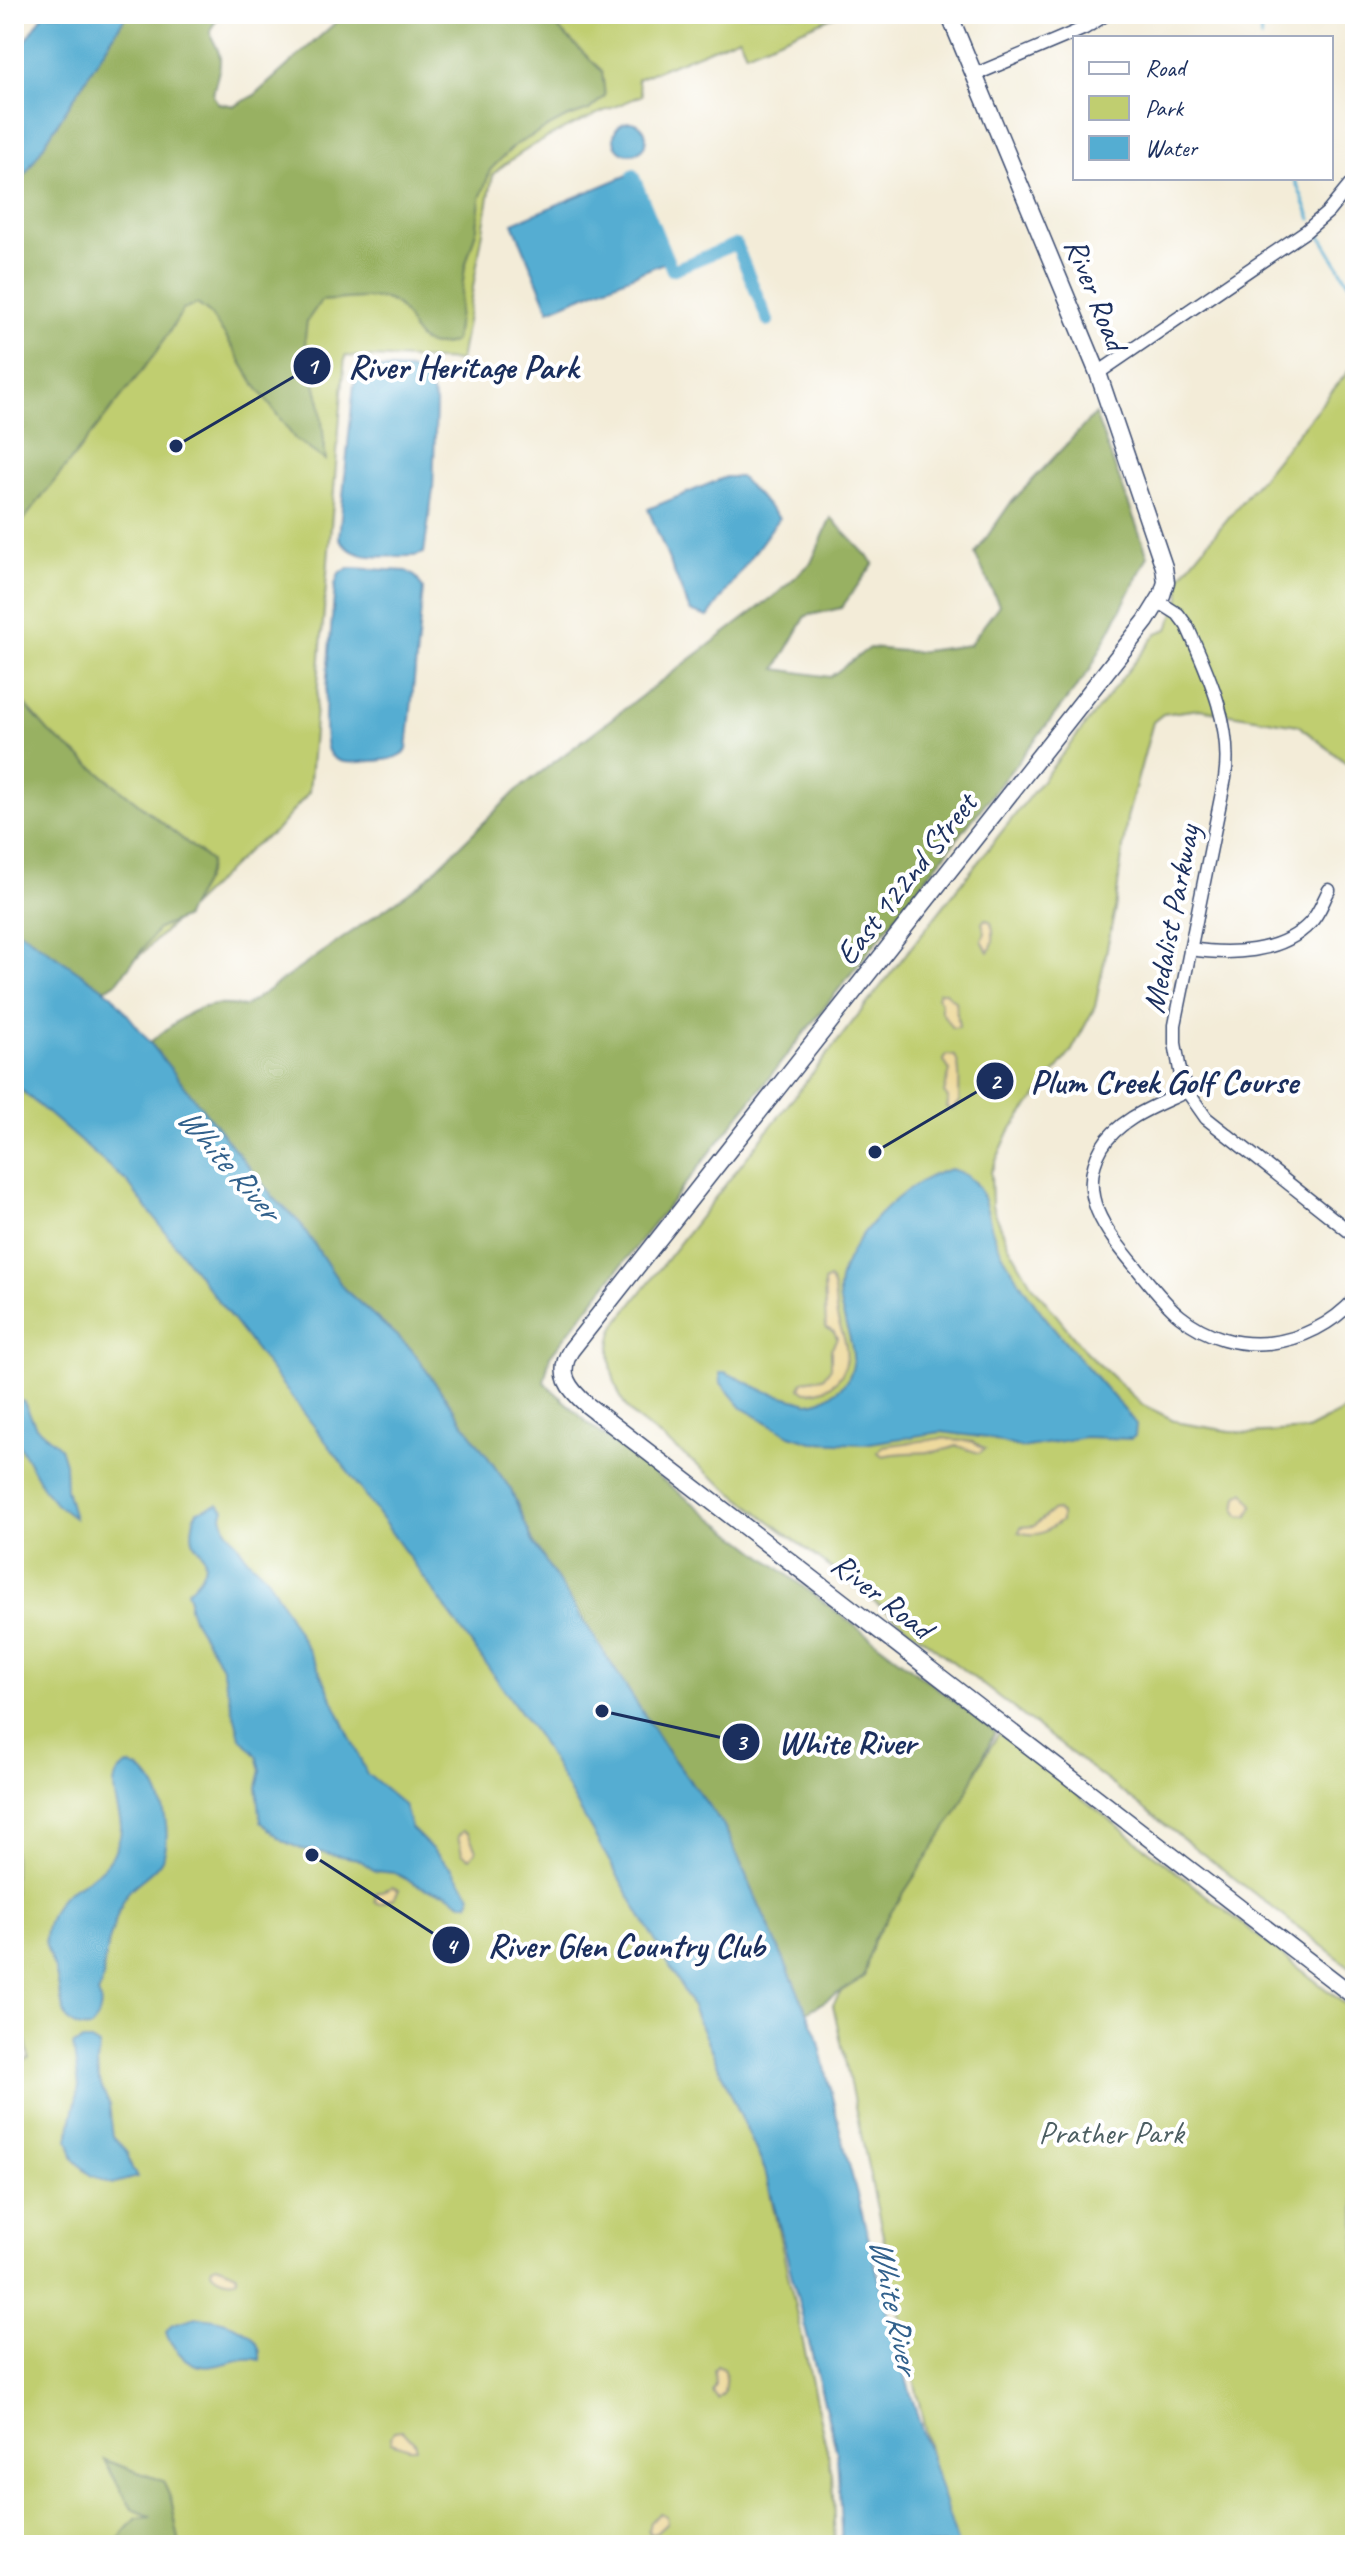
<svg xmlns="http://www.w3.org/2000/svg" width="1369" height="2559" viewBox="0 0 1369 2559" font-family="Caveat,sans-serif">
<style>
.green{fill:#c0ce70;stroke:#6e7e67;stroke-width:2}
.forest{fill:#98b162;stroke:#5a7060;stroke-width:2}
.sand{fill:#eeda9e;stroke:#84847e;stroke-width:2}
.water{fill:#54add2;stroke:#386e98;stroke-width:2}
.lines{fill:none;stroke-linecap:round;stroke-linejoin:round}
.stream{stroke:#54add2;stroke-width:3}
.canal{stroke:#54add2;stroke-width:12}
.street-casing{stroke:#3b4b70;stroke-width:15}
.secondary-casing{stroke:#3b4b70;stroke-width:19}
.street{stroke:#fff;stroke-width:12}
.secondary{stroke:#fff;stroke-width:16}
.labels{text-anchor:middle;dominant-baseline:central;stroke-width:8;stroke-linejoin:round;paint-order:stroke}
.street-label{font-size:32px;fill:#1b2f5e;stroke:#fff}
.park-label{font-size:32px;fill:#4d5f63;stroke:#fff}
.water-label{font-size:34px;font-style:italic;fill:#32618c;stroke:#fff}
.leader{fill:none;stroke:#1b2f5e;stroke-width:3}
.callout-dot{fill:#1b2f5e;stroke:#fff;stroke-width:3}
.mark-label{font-size:24px;text-anchor:middle;font-weight:bold;fill:#fff}
.callout-label{font-size:34px;text-anchor:middle;font-weight:bold;fill:#1b2f5e;stroke:#fff;stroke-width:8;stroke-linejoin:round;paint-order:stroke}
</style>
<rect width="100%" height="100%" fill="#fff"/>
<filter id="ink" filterUnits="userSpaceOnUse"><feTurbulence type="fractalNoise" baseFrequency=".0125" numOctaves="2"/><feDisplacementMap in="SourceGraphic" scale="16" xChannelSelector="R" yChannelSelector="G"/><feConvolveMatrix kernelMatrix="1 2 1 2 8 2 1 2 1" color-interpolation-filters="sRGB"/></filter>
<filter id="wash" filterUnits="userSpaceOnUse"><feTurbulence type="fractalNoise" baseFrequency=".006" numOctaves="4" result="noise"/><feDisplacementMap in="SourceGraphic" scale="32" xChannelSelector="R" yChannelSelector="G"/><feGaussianBlur stdDeviation="1.8" result="paint"/><feColorMatrix in="noise" values="0 0 0 0 0 0 0 0 0 0 0 0 0 0 0 0 0 1.4 0 .05"/><feComposite in="paint" operator="in"/></filter>
<g filter="url(#wash)">
<rect width="100%" height="100%" fill="#f3ecd8"/>
<g class="green">
<path d="M126,14h96l-9,11 -4,10c16,33 6,30 4,61l5,7 17,3 20,-11 91,-81h493l-93,39 -7,-16 -102,42 5,16c-52,23 -105,41 -149,79l-33,187 -115,-5 -36,436 -33,39 -23,15 -149,144 -90,-144v-656z"/>
<path d="M1355,363v407l-57,-45 -99,-16 -36,5 -10,8 -26,96 -12,91 -20,98 -24,45 -62,80 -18,40 1,34 16,38 22,38 56,70 55,52 39,19 69,11 58,-4 48,-25v566l-718,-552c-22,-18 -36,-70 -20,-96l531,-678 9,-12 11,-4 12,-32 -1,-19z"/>
<polygon points="14,1081 127,1182 321,1433 549,1752 670,1958 765,2170 832,2474 835,2545 14,2545 14,2066 29,2058 14,1971"/>
<polygon points="999,1733 1355,2012 1355,2545 950,2545 833,2005"/>
</g>
<g class="forest">
<path d="M127,14h95c-22,23 -6,21 -2,44 1,14 -6,25 -7,38l5,7 17,3 20,-11 90,-81h208l6,15 43,42 3,25 -16,14 -23,8 -51,27 -24,24 -11,30 -3,29 -12,39 -10,74c-7,4 -11,4 -18,4 -32,0 -22,-38 -53,-46 -16,-3 -45,1 -63,2l-14,20 -2,17 2,17 13,47 6,59 -31,-22 -42,-57 -25,-42 -19,-27 -12,-9 -14,6 -27,43 -142,179v-340z"/>
<path d="M1095,414l53,142 -58,114 -540,686 -6,26 46,43 405,307 -37,78 -85,130 -9,37 -57,35 -83,-186 -56,-74 -135,-210 -22,-52 -100,-141 -85,-76 -176,-231c35,-26 48,-44 94,-35l178,-124 94,-92 262,-198 33,-30 20,-45 43,45 -33,45 -35,8 -30,53 54,8 39,-29 47,4 53,-7 30,-40 -24,-51 35,-50z"/>
<path d="M14,692l35,40 161,129c-2,22 -18,36 -25,56l-27,12 -40,52 -14,9 -90,-63z"/>
<polygon points="104,2460 163,2481 171,2499 180,2545 113,2545 137,2518 152,2517 132,2509"/>
</g>
<g class="sand">
<path d="M985,919l6,3c3,9 4,23 -3,30l-6,-12 3,-8 -3,-9z"/>
<polygon points="939,992 945,992 955,1001 959,1027 952,1028 941,1011 941,1003 937,997"/>
<path d="M946,1055l9,1c6,11 4,33 4,46l-7,8 -6,-3 2,-9 -4,-5 6,-22 -6,-10z"/>
<path d="M829,1279c8,9 5,25 8,37 2,11 8,20 9,31 4,27 -14,46 -41,45l-5,-4 3,-7 20,-3 8,-11v-18l6,-11 -3,-6 -8,-4 -2,-46z"/>
<path d="M943,1438l31,4 11,7 -6,4 -22,-7c-21,9 -52,5 -75,10l-4,-4 5,-6z"/>
<polygon points="1244,1492 1253,1505 1248,1517 1239,1516 1236,1510 1238,1496"/>
<path d="M1056,1510l5,4v7c-16,11 -22,17 -42,11l2,-5 13,-1 18,-15z"/>
<polygon points="463,1831 468,1833 476,1850 470,1858 462,1853 458,1836"/>
<polygon points="392,1887 399,1890 395,1897 380,1904 375,1902 376,1893"/>
<path d="M216,2265l20,8 1,6c-7,4 -22,-1 -26,-8l1,-4z"/>
<polygon points="717,2366 724,2369 726,2374 724,2393 717,2399 712,2392 715,2384 714,2370"/>
<polygon points="394,2431 403,2430 416,2444 416,2448 409,2448 392,2442 391,2437"/>
<polygon points="660,2513 666,2516 667,2523 656,2533 650,2534 648,2530 650,2522"/>
</g>
<g class="water">
<polygon points="44,14 127,14 14,192 14,58"/>
<circle cx="630" cy="138" r="16"/>
<polygon points="630,174 666,262 549,310 513,223"/>
<path d="M367,368l45,2 15,11 9,22 -3,87 -9,63 -9,3c-26,-1 -63,8 -76,-19l15,-153z"/>
<polygon points="726,477 740,477 779,518 708,617 690,611 648,509"/>
<path d="M350,568l56,3 10,6 7,12 -16,161c-12,12 -30,10 -46,12 -11,1 -27,2 -33,-11 -9,-21 5,-136 7,-166l4,-12z"/>
<polygon points="14,927 112,995 273,1197 300,1223 344,1289 411,1349 511,1490 533,1542 668,1752 724,1826 817,2034 841,2134 903,2369 958,2545 842,2545 837,2453 765,2170 688,1998 538,1737 333,1451 127,1182 14,1084"/>
<path d="M951,1169c40,11 32,44 46,74 34,68 92,123 139,181l-1,12 -4,3 -46,-2 -63,11 -34,-10 -47,-6 -77,12 -52,-2 -22,-7 -48,-27 -21,-25 -1,-10 5,-1 40,19 43,12c11,0 19,-6 28,-12 38,-27 1,-68 3,-102 3,-48 67,-110 112,-120z"/>
<polygon points="14,1397 24,1402 36,1427 60,1447 65,1463 66,1489 74,1518 57,1505 44,1490 14,1436"/>
<path d="M218,1504l6,5 -2,7 4,12 22,31 19,18 53,95 47,102 37,31 7,23 40,40 20,27 -2,8h-7l-16,-10 -20,-4 -32,-16 -19,-2 -17,-12 -57,-10 -18,-8 -22,-19 -4,-35 4,-17 -4,-14 -17,-19 -19,-72 -27,-44 -5,-14v-11l-2,-5c10,-8 24,-23 15,-38 -2,-4 -6,-6 -8,-10 -4,-8 -1,-24 3,-32z"/>
<path d="M128,1765c32,4 47,69 34,94 -9,17 -30,23 -38,40 -8,18 -15,40 -19,59 -2,12 -1,26 -7,36 6,10 1,27 -7,34 -33,5 -29,-33 -35,-54 -2,-11 -11,-24 -11,-35 0,-13 5,-24 11,-35 11,-18 42,-24 56,-48 5,-8 9,-20 9,-29 -1,-21 -19,-50 7,-62z"/>
<polygon points="83,2041 91,2041 99,2046 97,2063 98,2079 109,2104 113,2137 127,2152 132,2169 137,2177 112,2184 90,2175 74,2159 68,2139 79,2086 73,2045"/>
<path d="M197,2317c24,1 66,12 63,43 -27,-8 -54,23 -80,-6 -6,-7 -12,-13 -14,-22l6,-8z"/>
</g>
<g class="lines">
<g class="stream">
<polyline points="1259,14 1261,38"/>
<polyline points="1294,178 1311,219"/>
<polyline points="1320,235 1355,293"/>
</g>
<polyline class="canal" points="633,175 672,270 736,244 768,321"/>
</g>
</g>
<g filter="url(#ink)">
<g class="lines">
<g class="street-casing">
<g id="street">
<polyline points="974,75 1085,28 1107,14"/>
<polyline points="1098,373 1306,231 1328,212 1355,179"/>
<path d="M1159,602l19,12 9,12c21,47 46,99 38,152l-50,247v18l6,33 6,15 19,27 149,118"/>
<path d="M1190,949c39,6 91,5 120,-26 9,-9 13,-22 19,-33"/>
<path d="M1187,1091c-29,14 -68,27 -85,56 -27,47 4,84 33,119 14,17 28,36 45,50 54,44 129,33 175,-17"/>
</g>
</g>
<g class="secondary-casing">
<path id="secondary" d="M949,14l149,359 66,194 2,15 -4,13 -16,26 -575,729c-15,24 -2,39 16,55l768,592"/>
</g>
<use href="#street" class="street"/>
<use href="#secondary" class="secondary"/>
</g>
</g>
<g class="labels">
<g class="street-label">
<text transform="translate(1096 294) rotate(68)">River Road</text>
<text transform="translate(906 879) rotate(-52)">East 122nd Street</text>
<text transform="translate(1171 919) rotate(-79)">Medalist Parkway</text>
<text transform="translate(882 1596) rotate(38)">River Road</text>
</g>
<g class="park-label">
<text x="1111" y="2132">Prather Park</text>
</g>
<g class="water-label">
<text transform="translate(229 1163) rotate(49)">White River</text>
<text transform="translate(895 2305) rotate(78)">White River</text>
</g>
</g>
<path class="leader" d="M176 446L312 366M875 1152L995 1081M602 1711L741 1742M312 1855L451 1945"/>
<g class="callout-dot">
<circle cx="176" cy="446" r="8"/>
<circle cx="875" cy="1152" r="8"/>
<circle cx="602" cy="1711" r="8"/>
<circle cx="312" cy="1855" r="8"/>
<circle cx="312" cy="366" r="20"/>
<circle cx="995" cy="1081" r="20"/>
<circle cx="741" cy="1742" r="20"/>
<circle cx="451" cy="1945" r="20"/>
</g>
<g class="mark-label">
<text x="312" y="374">1</text>
<text x="995" y="1089">2</text>
<text x="741" y="1750">3</text>
<text x="451" y="1954">4</text>
</g>
<g class="callout-label">
<text x="463" y="378">River Heritage Park</text>
<text x="1164" y="1093">Plum Creek Golf Course</text>
<text x="847" y="1754">White River</text>
<text x="626" y="1957">River Glen Country Club</text>
</g>
<rect width="1369" height="2559" fill="none" stroke="#fff" stroke-width="48"/>
<rect x="1073" y="36" width="260" height="144" fill="#ffffff" stroke="#a4acbf" stroke-width="2"/>
<rect x="1089" y="62" width="40" height="12" fill="#ffffff" stroke="#a4acbf" stroke-width="2"/>
<text x="1145" y="76" font-size="24" fill="#1b2f5e">Road</text>
<rect x="1089" y="96" width="40" height="24" fill="#c0ce70" stroke="#a4acbf" stroke-width="2"/>
<text x="1145" y="116" font-size="24" fill="#1b2f5e">Park</text>
<rect x="1089" y="136" width="40" height="24" fill="#54add2" stroke="#a4acbf" stroke-width="2"/>
<text x="1145" y="156" font-size="24" fill="#1b2f5e">Water</text>
</svg>
